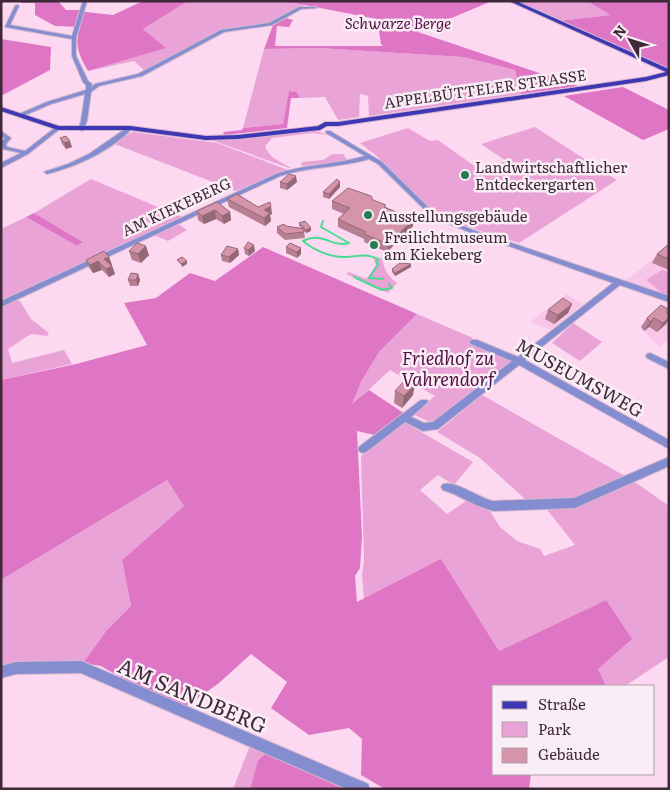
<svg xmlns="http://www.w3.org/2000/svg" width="670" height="790" viewBox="0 0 670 790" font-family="Literata,serif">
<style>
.built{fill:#f9c6ea}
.green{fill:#eaa3d6}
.forest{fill:#df75c5}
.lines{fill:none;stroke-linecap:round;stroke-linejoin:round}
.stream{stroke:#48db92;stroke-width:2}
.minor-casing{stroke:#d6b6cc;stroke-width:2}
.major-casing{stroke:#d6b6cc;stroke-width:2}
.minor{fill:#838dd0;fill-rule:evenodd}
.major{fill:#3e37b4;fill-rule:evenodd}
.wall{fill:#b77f92}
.shaded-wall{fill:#956877}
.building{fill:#d594aa;stroke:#956877}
.poi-dot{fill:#257d51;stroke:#faeef6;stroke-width:2}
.labels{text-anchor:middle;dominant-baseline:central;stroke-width:5;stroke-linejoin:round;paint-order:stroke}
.far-park-label{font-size:15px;font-style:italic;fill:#520f45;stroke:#faeef6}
.far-street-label{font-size:15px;fill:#3f2939;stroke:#faeef6}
.far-poi-label{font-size:15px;fill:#3f2939;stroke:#faeef6;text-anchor:start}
.park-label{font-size:18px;font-style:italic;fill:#520f45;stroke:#faeef6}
.street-label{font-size:18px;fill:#3f2939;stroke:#faeef6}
.near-street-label{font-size:21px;fill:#3f2939;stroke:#faeef6}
</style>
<rect width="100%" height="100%" fill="#fcd9f1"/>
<g class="built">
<polygon points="669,247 669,296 625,281"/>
<polygon points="567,294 583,304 551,330 530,322"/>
<polygon points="669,318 669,340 659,347 644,331 649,327 657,332"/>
</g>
<g class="green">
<polygon points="188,1 284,1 305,5 270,24 223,30 145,71 134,61 88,71 165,48 143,29"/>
<polygon points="514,1 587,1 612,15 558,21"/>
<polygon points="319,48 463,57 515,70 521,94 369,116 368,96 360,94 359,117 338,120 325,97 300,98 297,92 289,91 283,124 243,128 264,49"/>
<polygon points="535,127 617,180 519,243 462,225 431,209 382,163 378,157 360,143 408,128 430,141 438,140 480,170 506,161 481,144"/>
<path d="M313,130l16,5 -16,-2 -41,5 -7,8c4,12 16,16 26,22h-2l-75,-27 1,-2z"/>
<polygon points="133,132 217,143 288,170 236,191 112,143"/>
<polygon points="332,154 343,154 348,161 301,166 302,162 323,160"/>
<polygon points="91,179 182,217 1,300 1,229 26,217 77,246 83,242 34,213"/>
<polygon points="175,222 187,230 168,241 149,233"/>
<path d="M382,258c2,11 6,19 15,25l-9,10 -42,-19 3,-2 17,7 9,-10 2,-5 -4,-5z"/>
<polygon points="662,270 669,272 669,295 662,293 646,280"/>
<polygon points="13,300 20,301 31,319 49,333 47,336 31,334 8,349 12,363 64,350 72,364 1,380 1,306"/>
<polygon points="417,314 473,338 471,342 512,360 432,423 412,414 435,396 390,370 351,406 361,382 379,352"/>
<polygon points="573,323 602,342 580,361 552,343"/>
<polygon points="482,395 625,476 572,500 526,500 480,458 437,432"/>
<polygon points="404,422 473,462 454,485 438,475 420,490 447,514 466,501 488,508 500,527 517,541 540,549 544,556 575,545 545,507 577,506 635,482 669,506 669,657 625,686 606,686 598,669 606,600 499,651 441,560 364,599 362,575 364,560 361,456"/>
<polygon points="167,480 184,506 122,560 131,606 106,631 83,663 28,662 1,668 1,580"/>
<polygon points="251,743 269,751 258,760 250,789 233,789"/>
</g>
<g class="forest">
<path d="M22,1h36l8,9h15l5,2 27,3 30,-14h45l-45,28 23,19 -78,23c-9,-16 -14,-26 -8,-44l-25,-1 -20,-11v-12h-14z"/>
<polygon points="284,1 492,1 418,32 578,86 521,94 515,70 463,57 319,48 264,49 273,25 286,18 293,20 289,27 277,26 275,46 383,46 381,44 377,19"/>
<polygon points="587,1 669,1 669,69 659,66 558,21 611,15"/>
<polygon points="1,39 51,47 50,70 1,96"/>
<polygon points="623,87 669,110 669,129 643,140 564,96"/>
<polygon points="289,91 297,92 300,98 291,98 287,128 224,135 223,132 242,130 243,128 283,124"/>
<polygon points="34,213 83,242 77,246 26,217"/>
<polygon points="263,247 417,314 379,352 361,382 352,404 369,390 405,414 379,436 357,431 362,536 360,568 355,576 357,602 441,559 499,651 606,600 632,639 598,669 606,686 494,686 494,774 531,774 529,789 385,789 361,775 362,739 349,728 309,735 271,708 287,682 251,654 219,683 184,708 160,700 101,666 83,663 106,631 131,606 122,560 184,506 167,480 1,580 1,380 76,364 147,345 124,303 156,298 190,273 215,281"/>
<polygon points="269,751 352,789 250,789 258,760"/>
</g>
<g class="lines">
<g class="stream">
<path d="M323,221l-2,6 28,16c-18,5 -26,-12 -46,-2 12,10 29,17 44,16 13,-1 19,-4 31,2l-2,3 2,2 -9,14 14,1"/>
<polyline points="354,277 382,290 392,288 389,284"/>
</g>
<g class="minor-casing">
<g id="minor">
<polygon points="83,1 87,1 76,38 76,56 88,81 92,84 91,87 95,84 138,74 221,30 269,23 299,7 315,7 317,8 301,9 272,25 224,32 142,76 99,86 91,92 87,121 83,131 78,130 81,121 85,94 51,104 23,116 19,116 19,114 47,102 86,90 86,85 83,82 72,56 72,39 5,27 15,6 17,5 19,6 10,25 72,36"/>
<polygon points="56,127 61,128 28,154 1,168 1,163 21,153 3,149 1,142 5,138 1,136 1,131 11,138 6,144 7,147 25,151"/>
<path d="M128,127l5,1c-23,23 -55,38 -86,46l-3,-2 24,-8 21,-10z"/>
<path d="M326,131h4l52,31 47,46 17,11 27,11 196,66v6l-49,-17 -95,75 144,80v9l-150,-84 -81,64 -15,2 -18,-9 -39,30 -3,1 -3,-1 -2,-3 2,-3 61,-46h6l1,2 -17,15 13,6 9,-1 79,-61 -41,-17 -1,-2 1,-2h6l41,17 95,-74 -144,-51 -27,-11 -17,-11 -47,-46 -9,-5c-29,9 -60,7 -89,17l-279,131v-6l275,-127c29,-10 59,-9 89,-18l-39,-23z"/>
<polygon points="650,353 669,362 669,369 647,358 646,356 647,354"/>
<path d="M669,457v9l-94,42 -82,3 -17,-6 -22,-11 -11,-4 -2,-3 2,-3c12,-4 36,14 50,17l81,-3z"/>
<polygon points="81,661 368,784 370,789 347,789 81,673 16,674 1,678 1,666 16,662"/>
</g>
</g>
<g class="major-casing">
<polygon id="major" points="509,1 516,1 669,69 669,75 646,81 338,126 327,126 320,130 238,139 206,140 130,130 58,130 1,111 1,107 59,126 130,126 206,136 238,135 318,126 325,122 338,122 646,77 666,72"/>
</g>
<use href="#minor" class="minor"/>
<use href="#major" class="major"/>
</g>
<g class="wall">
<polygon points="60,138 72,147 66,149 62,144"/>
<polygon points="280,182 297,182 287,190 280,188"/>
<polygon points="340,187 329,199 323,197 323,192"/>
<polygon points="227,199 258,207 272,214 270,215 271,221 265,226 229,207"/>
<polygon points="373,200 386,207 413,226 387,252 364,242 364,239 338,227 338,219 344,214 332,209 332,201"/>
<polygon points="217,202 230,212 231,220 224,224 216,219 204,224 198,220 197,211"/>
<polygon points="299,223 311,228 311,231 306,233 304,231 305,238 285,240 277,233 277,227 286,226 302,228 299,226"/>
<polygon points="669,244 669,270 652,263 657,254"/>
<polygon points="286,247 301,254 297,258 286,253"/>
<polygon points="244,248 255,251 249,256 245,254"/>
<polygon points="238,249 239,255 230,263 222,261 221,255"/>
<polygon points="129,251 149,255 141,263 132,260"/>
<polygon points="109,257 115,274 109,277 102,270 93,273 89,268 86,260"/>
<polygon points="411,264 411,267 395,276 392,272 392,269"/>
<polygon points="138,274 140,280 138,286 130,286 128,280"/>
<polygon points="572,304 568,313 554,324 545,319 548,310"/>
<polygon points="668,309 667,312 669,314 669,319 666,324 657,332 649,327 644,331 641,327 647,318"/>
<polygon points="395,391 413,395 402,408 394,403"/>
</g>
<g class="shaded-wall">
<polygon points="70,141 72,147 66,149 64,143"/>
<polygon points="296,176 297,182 287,190 287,184"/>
<polygon points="340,182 340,187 329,199 329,194"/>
<polygon points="271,206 272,214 270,215 271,221 265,226 264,210"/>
<polygon points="215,210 216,219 204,224 202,216"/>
<polygon points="230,212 231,220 224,224 222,216"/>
<polygon points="414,219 413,226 387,252 388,244"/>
<polygon points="311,228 311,231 306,233 306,230"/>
<polygon points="254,245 255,251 249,256 248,250"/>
<polygon points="146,246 149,255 141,263 138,254"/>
<polygon points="301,248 301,254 297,258 297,252"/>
<polygon points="238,249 239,255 230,263 229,257"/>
<polygon points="109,257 112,265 108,267 104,259"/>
<polygon points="98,261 102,270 93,273 90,265"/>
<polygon points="187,261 187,264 182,267 181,264"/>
<polygon points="411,264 411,267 395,276 395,273"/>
<polygon points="112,266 115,274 109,277 106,269"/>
<polygon points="138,274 140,280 138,286 136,280"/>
<polygon points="572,304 568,313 554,324 558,315"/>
<polygon points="654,318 649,327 644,331 650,322"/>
<polygon points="669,318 669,319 666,324 657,332 663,323"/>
<polygon points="415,384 413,395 402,408 404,396"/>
</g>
<g class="building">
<polygon points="66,136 70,141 64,143 60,138"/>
<polygon points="289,174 296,176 287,184 280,182"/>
<polygon points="337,179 340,182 329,194 323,192"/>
<polygon points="348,188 371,196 373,200 386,205 384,207 414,219 388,244 364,234 366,232 338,219 350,208 332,201"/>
<polygon points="237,194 258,207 270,202 271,206 264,210 270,213 264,218 227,199"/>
<polygon points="217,202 230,212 222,216 215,210 202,216 197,211"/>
<polygon points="305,221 311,228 306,230 299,223"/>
<polygon points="284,224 286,226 304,229 304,232 285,234 277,227"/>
<polygon points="248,242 254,245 248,250 244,248"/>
<polygon points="137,243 146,246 138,254 129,251"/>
<polygon points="290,243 301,248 297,252 286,247"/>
<polygon points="669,244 669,259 657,254"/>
<polygon points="227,246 238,249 229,257 221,255"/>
<polygon points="104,251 109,257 104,259 112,266 106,269 98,261 90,265 86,260"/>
<polygon points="182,257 187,261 181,264 177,260"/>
<polygon points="400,263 411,264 395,273 392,269"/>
<polygon points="131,273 138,274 136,280 128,280"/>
<polygon points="563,298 572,304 558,315 548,310"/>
<polygon points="661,305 668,309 666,312 669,314 669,318 663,323 654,318 650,322 647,318"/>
<polygon points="406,379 415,384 404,396 395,391"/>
</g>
<g class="poi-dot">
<circle cx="465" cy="175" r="5"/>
<circle cx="368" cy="215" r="5"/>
<circle cx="374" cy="245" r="5"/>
</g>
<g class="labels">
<g class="far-park-label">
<text x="398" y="22">Schwarze Berge</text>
</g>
<g class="far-street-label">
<text transform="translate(485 88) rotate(-8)">APPELBÜTTELER STRASSE</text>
<text transform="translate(176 206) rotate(-25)">AM KIEKEBERG</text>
</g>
<g class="far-poi-label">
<text x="475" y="166">Landwirtschaftlicher<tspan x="475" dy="17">Entdeckergarten</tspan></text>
<text x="378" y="215">Ausstellungsgebäude</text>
<text x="384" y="236">Freilichtmuseum<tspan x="384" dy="17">am Kiekeberg</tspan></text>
</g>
<g class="park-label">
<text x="448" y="357">Friedhof zu<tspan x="448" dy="21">Vahrendorf</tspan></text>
</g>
<g class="street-label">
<text transform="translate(580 377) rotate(29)">MUSEUMSWEG</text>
</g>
<g class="near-street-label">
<text transform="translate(193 694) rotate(23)">AM SANDBERG</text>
</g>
</g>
<rect width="670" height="790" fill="none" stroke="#3f2939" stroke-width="5"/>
<rect x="492" y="685" width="162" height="90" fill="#faeef6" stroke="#af9faa"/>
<rect x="502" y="701" width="25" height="8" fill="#3e37b4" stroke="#af9faa"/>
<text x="538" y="710" font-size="15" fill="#3f2939">Straße</text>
<rect x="502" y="722" width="25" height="15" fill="#eaa3d6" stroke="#af9faa"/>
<text x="538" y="735" font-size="15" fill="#3f2939">Park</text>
<rect x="502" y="748" width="25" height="15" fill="#d594aa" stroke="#af9faa"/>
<text x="538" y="760" font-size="15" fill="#3f2939">Gebäude</text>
<g transform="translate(630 40) rotate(309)" stroke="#faeef6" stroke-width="4" paint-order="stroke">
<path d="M0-4L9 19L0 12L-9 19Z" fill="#3f2939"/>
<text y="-8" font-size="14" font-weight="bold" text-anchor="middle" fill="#3f2939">N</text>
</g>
</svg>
